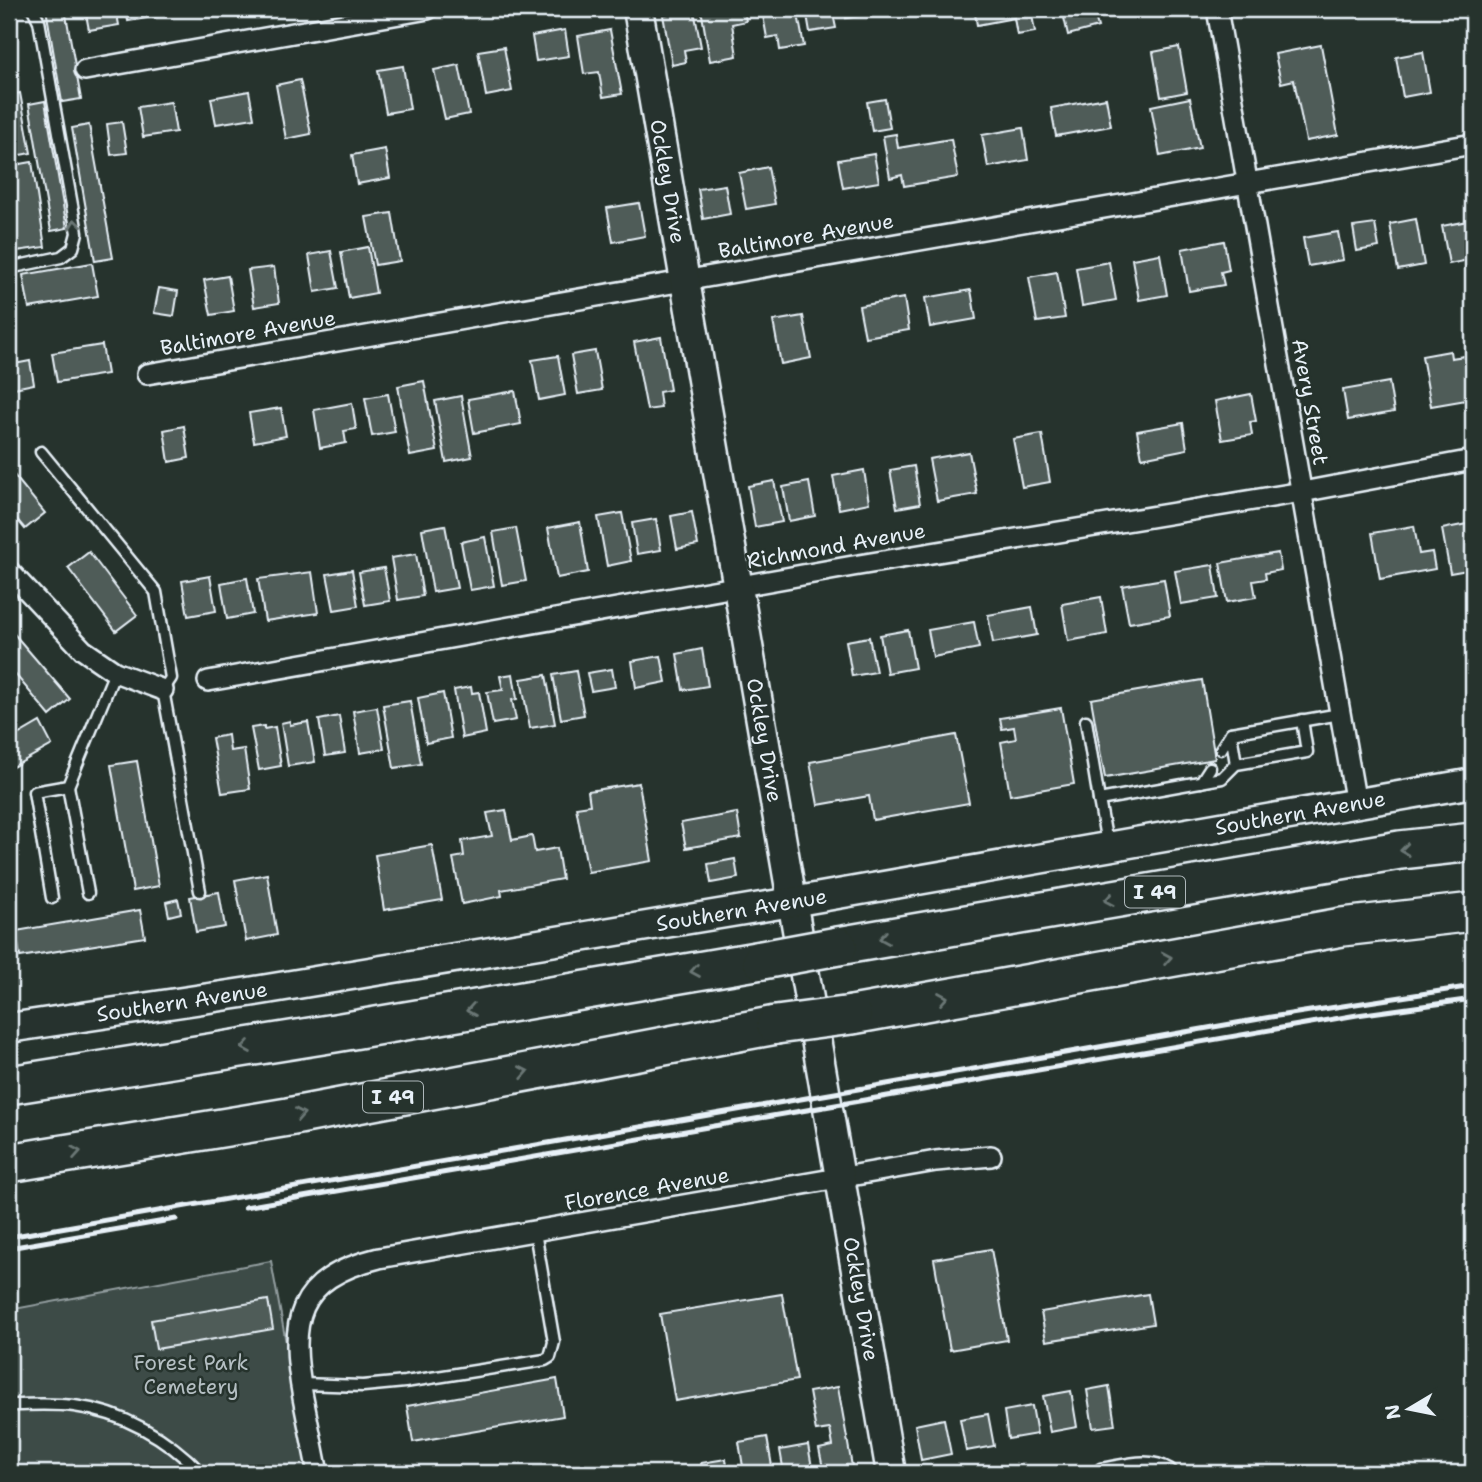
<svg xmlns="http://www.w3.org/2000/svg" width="1482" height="1482" viewBox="0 0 1482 1482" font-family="'Shantell Sans',sans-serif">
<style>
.green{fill:#3e4b47;stroke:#939ea0;stroke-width:2}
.building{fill:#505c59;stroke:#e8f1f8;stroke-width:2}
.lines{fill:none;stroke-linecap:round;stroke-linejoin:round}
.lane-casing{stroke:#e8f1f8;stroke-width:15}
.street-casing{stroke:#e8f1f8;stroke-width:24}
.secondary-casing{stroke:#e8f1f8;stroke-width:33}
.highway-casing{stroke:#e8f1f8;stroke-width:42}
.lane{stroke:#26332d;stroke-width:10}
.street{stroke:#26332d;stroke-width:19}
.secondary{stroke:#26332d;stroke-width:28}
.highway{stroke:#26332d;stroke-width:37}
.rail{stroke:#e8f1f8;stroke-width:5}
.highway-bridge-casing{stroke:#e8f1f8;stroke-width:42;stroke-linecap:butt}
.highway-bridge{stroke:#26332d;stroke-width:37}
.oneway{stroke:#6a7674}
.labels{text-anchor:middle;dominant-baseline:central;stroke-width:5;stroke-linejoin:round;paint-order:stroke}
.shield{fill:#26332d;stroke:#aeb8bb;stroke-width:2}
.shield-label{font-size:19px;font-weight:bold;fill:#e8f1f8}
.street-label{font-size:21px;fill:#e8f1f8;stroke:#26332d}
.park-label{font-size:21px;fill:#b5bfc3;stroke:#26332d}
</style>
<rect width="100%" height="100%" fill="#26332d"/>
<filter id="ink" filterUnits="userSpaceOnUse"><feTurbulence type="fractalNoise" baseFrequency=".0143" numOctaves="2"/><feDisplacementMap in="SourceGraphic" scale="14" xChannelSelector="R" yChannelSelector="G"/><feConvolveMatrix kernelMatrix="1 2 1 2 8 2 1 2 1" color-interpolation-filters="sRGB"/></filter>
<g filter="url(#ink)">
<polygon class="green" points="271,1261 310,1473 9,1473 9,1310"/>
<g class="building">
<polygon points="46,9 65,9 81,99 62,102"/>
<polygon points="85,9 116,9 119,25 89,30"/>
<polygon points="126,9 165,9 166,15 128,21"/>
<polygon points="701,9 744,9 746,21 732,24 737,56 710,61"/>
<polygon points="768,9 797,9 804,46 780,50 778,36 767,38 762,10"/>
<polygon points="806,9 832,9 836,28 810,32"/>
<polygon points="844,9 878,9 879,13 846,18"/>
<polygon points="974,9 1031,9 1035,32 1017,35 1014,18 977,25"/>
<polygon points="1062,9 1093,9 1098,27 1068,35"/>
<polygon points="694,10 701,47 684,50 686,62 672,65 663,15"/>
<polygon points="565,30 569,56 536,61 532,36"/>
<polygon points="610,30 622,94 603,97 599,72 584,74 578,36"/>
<polygon points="1321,45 1338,135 1306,141 1294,80 1281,83 1275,54"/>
<polygon points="504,47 512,91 486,96 478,51"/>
<polygon points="1179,47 1187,92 1161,97 1153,52"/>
<polygon points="1423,52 1430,92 1403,97 1396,57"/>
<polygon points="459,65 469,114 445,119 434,70"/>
<polygon points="403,66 410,109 386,113 378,70"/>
<polygon points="300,80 311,134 286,139 276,85"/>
<polygon points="249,91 254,118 216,124 211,98"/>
<polygon points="20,93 31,153 9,157 9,95"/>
<polygon points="1106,98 1111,126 1056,136 1051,108"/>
<polygon points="1190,98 1200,148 1160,156 1151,106"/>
<polygon points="885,99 890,128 872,131 867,102"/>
<polygon points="45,101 67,228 51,231 29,104"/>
<polygon points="171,102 176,132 143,137 138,107"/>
<polygon points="122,122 127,153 111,155 107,124"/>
<polygon points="89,125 113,258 95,261 72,128"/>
<polygon points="1023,128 1028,160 988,167 982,135"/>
<polygon points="896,134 898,148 951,139 958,177 904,186 902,175 890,178 883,136"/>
<polygon points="385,149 390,178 357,184 352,155"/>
<polygon points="874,154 879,182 843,188 838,160"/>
<polygon points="32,162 45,247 9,252 9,166"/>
<polygon points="768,167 775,204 746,209 739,173"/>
<polygon points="725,185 730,214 703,219 698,189"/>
<polygon points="639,203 645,236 613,242 607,208"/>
<polygon points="392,213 400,261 375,265 366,217"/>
<polygon points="1416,219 1424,265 1398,270 1390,224"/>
<polygon points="1473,220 1473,232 1469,232 1473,259 1449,264 1442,226"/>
<polygon points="1375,224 1379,247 1357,251 1353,227"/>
<polygon points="1338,232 1343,260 1308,266 1303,238"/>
<polygon points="1224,241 1229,270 1221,272 1224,285 1189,291 1182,249"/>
<polygon points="368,247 376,293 349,298 341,252"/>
<polygon points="331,251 338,288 315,292 309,255"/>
<polygon points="1160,254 1167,295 1139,300 1132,259"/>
<polygon points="1109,262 1116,300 1082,306 1076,268"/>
<polygon points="92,263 98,296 29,308 23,275"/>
<polygon points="274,267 279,303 254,307 248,270"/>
<polygon points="1057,272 1065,318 1037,322 1029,277"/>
<polygon points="228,276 234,311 211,315 204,280"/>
<polygon points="159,288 178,291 174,316 154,313"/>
<polygon points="971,290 976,319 930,327 925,298"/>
<polygon points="904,298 909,330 865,337 859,306"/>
<polygon points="803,316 811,358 781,364 773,321"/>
<polygon points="661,337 670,390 659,392 661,408 647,410 634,342"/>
<polygon points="102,345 107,374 57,382 52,353"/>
<polygon points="595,351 602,390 578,394 571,355"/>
<polygon points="1450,351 1451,358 1465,356 1472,399 1431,406 1422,356"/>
<polygon points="558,356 565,395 539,400 532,360"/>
<polygon points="30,361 34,384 9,389 9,365"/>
<polygon points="424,381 437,451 410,456 398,386"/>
<polygon points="1389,382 1394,412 1348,420 1343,390"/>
<polygon points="515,391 521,424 474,433 468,399"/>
<polygon points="388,394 395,432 372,436 365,398"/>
<polygon points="1251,394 1256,421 1250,422 1252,435 1222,440 1215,401"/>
<polygon points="461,396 472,457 446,462 435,401"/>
<polygon points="352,403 356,429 344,431 346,443 320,448 314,410"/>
<polygon points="281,408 286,436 254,442 249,413"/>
<polygon points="1183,423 1187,449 1142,458 1137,431"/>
<polygon points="184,426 189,458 169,462 164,430"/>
<polygon points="1042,434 1050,482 1022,487 1013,439"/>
<polygon points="969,452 977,494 937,501 929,459"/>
<polygon points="914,466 920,504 897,508 890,470"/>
<polygon points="9,469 45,513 25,529 9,510"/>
<polygon points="864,470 869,503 839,509 833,476"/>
<polygon points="774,481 782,522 755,527 748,486"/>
<polygon points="809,482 815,516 789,521 783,487"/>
<polygon points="692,512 698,545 677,549 671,516"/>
<polygon points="622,513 631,561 607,566 598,517"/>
<polygon points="656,519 661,550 637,554 632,523"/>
<polygon points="580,522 588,572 557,578 548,528"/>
<polygon points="1467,524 1473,569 1450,573 1442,529"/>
<polygon points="445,525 457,588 433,592 422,529"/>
<polygon points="1414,526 1419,554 1432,552 1435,569 1380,579 1372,533"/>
<polygon points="516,528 526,581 502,585 493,532"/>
<polygon points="485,537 494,586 470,590 461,542"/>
<polygon points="89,552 137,615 116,631 68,568"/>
<polygon points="1278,553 1281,570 1265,573 1266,579 1253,581 1256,597 1227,602 1220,563"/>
<polygon points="416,554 423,596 398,600 391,558"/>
<polygon points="1213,565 1218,598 1181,604 1175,571"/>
<polygon points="384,568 390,601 365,605 359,572"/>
<polygon points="352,570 358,606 334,610 327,574"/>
<polygon points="312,572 318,613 265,621 258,579"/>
<polygon points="210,576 216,611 188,616 182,581"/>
<polygon points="247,578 253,614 227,619 221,583"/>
<polygon points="1164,579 1170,616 1129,623 1122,586"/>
<polygon points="1101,597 1107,634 1068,641 1062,604"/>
<polygon points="1032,607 1037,635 993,643 988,615"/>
<polygon points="974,622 979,648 933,657 928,630"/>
<polygon points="9,628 70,699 50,716 9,667"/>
<polygon points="908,630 915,668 887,673 880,635"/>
<polygon points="869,637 876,672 852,676 846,641"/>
<polygon points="702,649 708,686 683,690 677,654"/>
<polygon points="661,656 666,682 636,688 632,661"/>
<polygon points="612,669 615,687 591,691 587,673"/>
<polygon points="576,671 584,715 561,719 553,675"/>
<polygon points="513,674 517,699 512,700 516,720 493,724 487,692 503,690 500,676"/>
<polygon points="546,675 555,724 530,728 521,679"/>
<polygon points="1202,680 1215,759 1105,778 1091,699"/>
<polygon points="471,687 472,693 479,692 486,733 462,738 454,690"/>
<polygon points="443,693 451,738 426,743 418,698"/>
<polygon points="410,701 421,764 394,768 383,705"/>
<polygon points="377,707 384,749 360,753 353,711"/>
<polygon points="1061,708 1074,784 1010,795 1001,742 1016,739 1014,727 1002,729 1000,718"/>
<polygon points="339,716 345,753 325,756 319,720"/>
<polygon points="290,721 290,725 308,722 315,762 288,766 281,723"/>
<polygon points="40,722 52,745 9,769 9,740"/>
<polygon points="264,726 264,729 275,727 281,766 259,770 251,728"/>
<polygon points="228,735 230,751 244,749 250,789 222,793 212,738"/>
<polygon points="956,735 969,803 873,820 869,796 818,805 810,762"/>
<polygon points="137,761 159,886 133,891 111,765"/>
<polygon points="639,783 652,861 588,872 576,807 590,805 588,791"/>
<polygon points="506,810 512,840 532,836 535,852 557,848 562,879 501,890 502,896 462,904 453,858 464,856 462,841 492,836 487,813"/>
<polygon points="737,813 741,838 686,848 681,823"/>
<polygon points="432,845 442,900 384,910 375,855"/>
<polygon points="735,859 738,878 711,883 708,864"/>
<polygon points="267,874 277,935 246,941 235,880"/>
<polygon points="219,892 225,927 196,932 190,897"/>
<polygon points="178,899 181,913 169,916 166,902"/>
<polygon points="140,910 145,937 20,957 16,931"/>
<polygon points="991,1249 1007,1340 950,1350 934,1259"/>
<polygon points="782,1294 797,1380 675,1401 660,1314"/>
<polygon points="1148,1294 1153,1324 1046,1341 1041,1312"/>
<polygon points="268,1300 273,1329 156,1349 151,1320"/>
<polygon points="557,1379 563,1416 413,1442 407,1406"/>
<polygon points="1109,1386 1115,1425 1093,1428 1087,1390"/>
<polygon points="838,1387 853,1472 824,1473 819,1449 833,1446 830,1429 816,1431 809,1392"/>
<polygon points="1071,1391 1077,1427 1050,1432 1043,1396"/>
<polygon points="1032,1406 1037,1434 1008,1439 1004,1411"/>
<polygon points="988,1414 994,1446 966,1451 960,1419"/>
<polygon points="944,1419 951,1454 921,1460 915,1425"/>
<polygon points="767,1437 773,1472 744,1473 739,1442"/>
<polygon points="808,1445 813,1473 784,1473 780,1450"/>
<polygon points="726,1459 728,1473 703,1473 701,1463"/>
</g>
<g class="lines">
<g class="lane-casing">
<g id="lane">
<polyline points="9,268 61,257 73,248 77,233 39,21 33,9"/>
<polyline points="41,452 156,592 171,678 163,690 200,891"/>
<polyline points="1086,721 1099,800"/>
<polyline points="1231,733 1236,764"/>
<polyline points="1221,749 1231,733 1340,714"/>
<polyline points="1201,782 1210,768"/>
<polyline points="68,786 88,893"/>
<polyline points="1107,843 1099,800 1222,778 1236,764 1307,752 1302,720"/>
<polyline points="52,898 34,792 68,786 115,672"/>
<polyline points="301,1384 363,1386 405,1382 545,1360 550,1357 554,1342 535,1232"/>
<path d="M9,1405c21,0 43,-2 65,1 48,6 94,32 127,67"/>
</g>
</g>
<g class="street-casing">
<g id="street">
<polyline points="1217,9 1356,804"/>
<polyline points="85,70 428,9"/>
<polyline points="147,374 1473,144"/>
<polyline points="9,571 83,650 115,672 163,690"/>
<polyline points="208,681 853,566 1302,492 1473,460"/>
<path d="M318,1473c-5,-25 -10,-50 -15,-75 -14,-77 -9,-119 76,-140l557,-97 55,-5"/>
<path d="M1103,1473c21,-3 45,-12 64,0"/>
</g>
</g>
<g class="secondary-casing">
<g id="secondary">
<path id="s1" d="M638,9l253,1464"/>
<path id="s2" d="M9,1028l240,-36 543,-90 681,-119"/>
</g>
</g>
<g class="highway-casing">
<g id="highway">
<polyline points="838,946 1400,850 1473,842"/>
<polyline points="852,1015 1342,927 1473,912"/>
<polyline points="9,1085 335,1033 762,960"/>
<polyline points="9,1163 288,1117 776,1025"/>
</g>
</g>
<use href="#lane" class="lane"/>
<use href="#street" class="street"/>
<use href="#secondary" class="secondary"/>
<use href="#highway" class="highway"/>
<g class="rail">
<polyline points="245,1207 1357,1015 1473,999"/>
<polyline points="9,1237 1271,1017 1473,986"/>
<polyline points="9,1248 176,1219"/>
</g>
<g class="highway-bridge-casing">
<g id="highway-bridge">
<polyline points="762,960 838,946"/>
<polyline points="776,1025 852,1015"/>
</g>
</g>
<use href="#highway-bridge" class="highway-bridge"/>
</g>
<defs><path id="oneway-chevron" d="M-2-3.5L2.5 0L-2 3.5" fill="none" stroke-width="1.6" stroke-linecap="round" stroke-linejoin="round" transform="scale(1.75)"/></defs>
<g class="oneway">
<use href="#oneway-chevron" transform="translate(75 224) rotate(-97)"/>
<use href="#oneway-chevron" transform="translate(1405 850) rotate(173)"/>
<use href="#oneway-chevron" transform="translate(1109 900) rotate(170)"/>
<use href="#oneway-chevron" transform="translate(884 938) rotate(170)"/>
<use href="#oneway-chevron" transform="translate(1167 958) rotate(-10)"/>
<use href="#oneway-chevron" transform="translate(695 971) rotate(170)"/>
<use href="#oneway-chevron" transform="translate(943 998) rotate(-10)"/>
<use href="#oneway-chevron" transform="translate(471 1010) rotate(170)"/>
<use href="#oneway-chevron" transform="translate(246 1047) rotate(171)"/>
<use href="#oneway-chevron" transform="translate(524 1072) rotate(-11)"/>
<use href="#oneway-chevron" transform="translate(300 1114) rotate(-11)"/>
<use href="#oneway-chevron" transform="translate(76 1152) rotate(-10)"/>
</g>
</g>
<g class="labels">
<g class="shield">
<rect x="1125" y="876.5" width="60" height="31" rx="5"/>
<rect x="363" y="1081.5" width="60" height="31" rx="5"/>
</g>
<g class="shield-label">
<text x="1155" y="892">I 49</text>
<text x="393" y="1097">I 49</text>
</g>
<g class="street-label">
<text stroke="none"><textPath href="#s1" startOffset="175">Ockley Drive</textPath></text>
<text transform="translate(806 236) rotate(-10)">Baltimore Avenue</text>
<text transform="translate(248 333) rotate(-10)">Baltimore Avenue</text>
<text transform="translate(1310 402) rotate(80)">Avery Street</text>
<text transform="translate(836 546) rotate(-10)">Richmond Avenue</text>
<text stroke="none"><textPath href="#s1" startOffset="742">Ockley Drive</textPath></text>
<text stroke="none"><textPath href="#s2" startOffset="1309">Southern Avenue</textPath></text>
<text stroke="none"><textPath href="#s2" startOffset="742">Southern Avenue</textPath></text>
<text stroke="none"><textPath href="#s2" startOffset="175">Southern Avenue</textPath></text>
<text transform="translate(647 1189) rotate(-10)">Florence Avenue</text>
<text stroke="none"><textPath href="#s1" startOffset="1309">Ockley Drive</textPath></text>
</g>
<g class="park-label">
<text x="191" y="1363">Forest Park<tspan x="191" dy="24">Cemetery</tspan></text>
</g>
</g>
<rect width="1482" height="1482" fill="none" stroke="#26332d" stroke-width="35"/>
<rect x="18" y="18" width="1447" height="1447" fill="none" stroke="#e8f1f8" stroke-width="2.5" filter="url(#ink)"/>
<g transform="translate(1409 1409) rotate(260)" stroke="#26332d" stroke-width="5" paint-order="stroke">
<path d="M0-5L12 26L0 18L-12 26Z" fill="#e8f1f8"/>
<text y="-10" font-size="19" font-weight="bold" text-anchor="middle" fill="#e8f1f8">N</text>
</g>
</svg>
